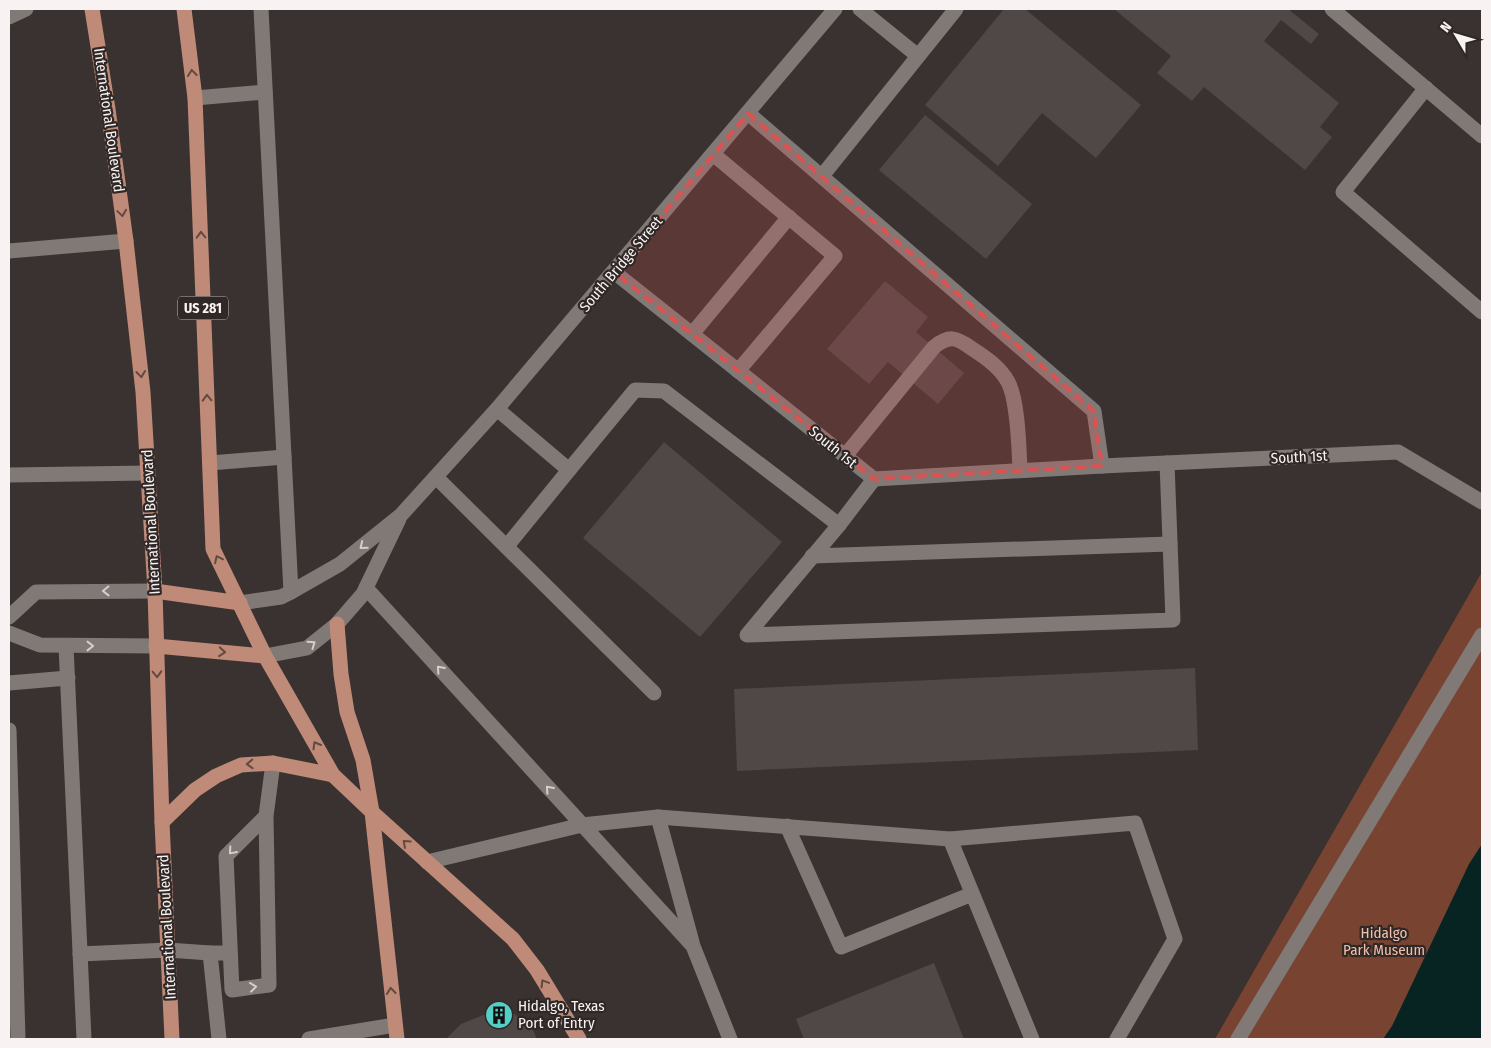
<svg xmlns="http://www.w3.org/2000/svg" width="1491" height="1048" viewBox="0 0 1491 1048" font-family="'Fira Sans Condensed',sans-serif">
<style>
.green{fill:#784431}
.water{fill:#082422}
.building{fill:#504846}
.lines{fill:none;stroke-linecap:round;stroke-linejoin:round}
.minor{stroke:#817976;stroke-width:15}
.major{stroke:#bf8a77;stroke-width:15}
.oneway{stroke:#614a42}
.oneway2{stroke:#d4cecd}
.marked{fill:#dd5150;fill-opacity:0.2;stroke:#dd5150;stroke-width:4;stroke-dasharray:10 6;stroke-linejoin:round}
.labels{text-anchor:middle;dominant-baseline:central;stroke-width:4.5;stroke-linejoin:round;paint-order:stroke}
.shield{fill:#2f2826;stroke:#bcb6b5;stroke-width:1}
.shield-label{font-size:14px;font-weight:bold;fill:#f8f3f2}
.street-label{font-size:15px;fill:#f8f3f2;stroke:#2f2826}
.park-label{font-size:15px;fill:#f3beaa;stroke:#2f2826}
.poi-label{font-size:15px;fill:#f8f3f2;stroke:#2f2826;text-anchor:start}
</style>
<rect width="100%" height="100%" fill="#393230"/>
<polygon class="green" points="1482,572 1482,1039 1215,1039"/>
<polygon class="water" points="1482,844 1482,1039 1383,1039 1392,1026 1469,864"/>
<g class="building">
<polygon points="1004,9 1025,9 1141,105 1096,158 1042,113 998,166 925,105"/>
<polygon points="1114,9 1288,9 1319,34 1311,44 1281,20 1264,41 1339,103 1320,127 1332,137 1305,170 1204,87 1192,101 1157,73 1171,56"/>
<polygon points="925,115 1032,204 986,259 879,170"/>
<polygon points="885,281 928,317 916,332 964,373 938,404 888,362 869,384 827,349"/>
<polygon points="664,442 782,542 700,637 583,538"/>
<polygon points="1195,668 1198,750 737,771 734,689"/>
<polygon points="934,963 964,1039 804,1039 796,1019"/>
<polygon points="503,1007 530,1024 537,1039 446,1039 461,1024"/>
</g>
<g class="lines">
<g class="minor">
<polyline points="261,9 291,592"/>
<polyline points="860,9 918,56"/>
<polyline points="1332,9 1482,136"/>
<polyline points="9,17 26,9"/>
<polyline points="1426,88 1343,192 1482,312"/>
<polyline points="195,98 265,92"/>
<polyline points="748,113 1094,411 1102,466"/>
<polyline points="713,154 835,256 738,371"/>
<polyline points="822,176 956,9"/>
<polyline points="9,251 126,241"/>
<polyline points="614,272 874,479 1102,466 1398,452 1482,502"/>
<polyline points="692,334 789,217"/>
<polyline points="497,409 569,470 635,390 664,391 839,525 874,479"/>
<path d="M845,456l89,-109c15,-12 22,-10 37,1 14,9 29,19 37,34 10,18 11,66 12,88"/>
<polyline points="210,463 284,457"/>
<polyline points="9,475 148,473"/>
<polyline points="436,477 654,693"/>
<polyline points="839,525 747,635 1173,620 1167,463"/>
<polyline points="507,546 569,470"/>
<polyline points="812,556 1170,544"/>
<polyline points="366,588 693,946 730,1039"/>
<polyline points="240,603 281,597 291,592 340,564 401,515 497,409 835,9"/>
<polyline points="9,617 36,592 155,591"/>
<polyline points="9,633 40,645 156,646"/>
<polyline points="66,646 84,1039"/>
<polyline points="265,656 307,648 337,624 363,594 399,519"/>
<polyline points="9,683 68,678"/>
<polyline points="9,730 18,1039"/>
<polyline points="266,816 226,856 232,990 269,985 266,816 273,763"/>
<polyline points="658,817 950,839 1135,823 1175,939 1117,1039"/>
<polyline points="787,826 841,947 972,894"/>
<polyline points="950,839 1032,1039"/>
<polyline points="427,862 582,825 658,817 692,942"/>
<polyline points="210,953 219,1039"/>
<polyline points="80,954 168,950 210,953 230,953"/>
<polyline points="309,1039 395,1025"/>
<polyline points="1238,1039 1482,635"/>
</g>
<g class="major">
<polyline points="92,9 108,109 126,241 143,392 155,591 162,822 172,1039"/>
<polyline points="184,9 195,98 213,549 265,656 333,775 372,812 397,1039"/>
<polyline points="155,591 240,603"/>
<polyline points="337,624 341,674 347,712 363,760 372,812 513,939 537,970 579,1039"/>
<polyline points="156,646 265,656"/>
<polyline points="162,822 195,790 216,776 241,765 273,763 333,775"/>
</g>
</g>
<defs><path id="oneway-chevron" d="M-2-3.5L2.5 0L-2 3.5" fill="none" stroke-width="1.6" stroke-linecap="round" stroke-linejoin="round" transform="scale(1.25)"/></defs>
<g class="oneway">
<use href="#oneway-chevron" transform="translate(192 73) rotate(-97)"/>
<use href="#oneway-chevron" transform="translate(122 213) rotate(82)"/>
<use href="#oneway-chevron" transform="translate(201 235) rotate(-92)"/>
<use href="#oneway-chevron" transform="translate(141 374) rotate(84)"/>
<use href="#oneway-chevron" transform="translate(207 398) rotate(-92)"/>
<use href="#oneway-chevron" transform="translate(218 559) rotate(-116)"/>
<use href="#oneway-chevron" transform="translate(222 652) rotate(5)"/>
<use href="#oneway-chevron" transform="translate(157 674) rotate(88)"/>
<use href="#oneway-chevron" transform="translate(316 745) rotate(-120)"/>
<use href="#oneway-chevron" transform="translate(250 764) rotate(178)"/>
<use href="#oneway-chevron" transform="translate(406 843) rotate(-138)"/>
<use href="#oneway-chevron" transform="translate(544 983) rotate(-121)"/>
<use href="#oneway-chevron" transform="translate(391 991) rotate(-96)"/>
</g>
<g class="oneway2">
<use href="#oneway-chevron" transform="translate(363 546) rotate(141)"/>
<use href="#oneway-chevron" transform="translate(106 591) rotate(179)"/>
<use href="#oneway-chevron" transform="translate(312 644) rotate(-35)"/>
<use href="#oneway-chevron" transform="translate(90 646)"/>
<use href="#oneway-chevron" transform="translate(440 669) rotate(-132)"/>
<use href="#oneway-chevron" transform="translate(549 789) rotate(-132)"/>
<use href="#oneway-chevron" transform="translate(232 851) rotate(131)"/>
<use href="#oneway-chevron" transform="translate(253 987) rotate(-7)"/>
</g>
<path class="marked" d="M748,113l346,298 8,55 -228,13 -260,-207z"/>
<defs>
<g id="building-disc" transform="scale(1.4375)"><circle r="9.5" fill="#55cec6" stroke="#2f2826"/><path d="M-4-6H4V6H1V3H-1V6H-4ZM-2.5-4.3h1.7v1.8h-1.7ZM.8-4.3h1.7v1.8H.8ZM-2.5-1h1.7V.8h-1.7ZM.8-1h1.7V.8H.8Z" fill="#111"/></g>
</defs>
<g fill-rule="evenodd">
<use href="#building-disc" x="499" y="1015"/>
</g>
<g class="labels">
<rect class="shield" x="178" y="296.5" width="50" height="23" rx="4"/>
<g class="shield-label">
<text x="203" y="308">US 281</text>
</g>
<g class="street-label">
<text transform="translate(109 120) rotate(82)">International Boulevard</text>
<text transform="translate(621 264) rotate(-50)">South Bridge Street</text>
<text transform="translate(833 447) rotate(39)">South 1st</text>
<text transform="translate(1299 457) rotate(-3)">South 1st</text>
<text transform="translate(151 522) rotate(-93)">International Boulevard</text>
<text transform="translate(167 927) rotate(-93)">International Boulevard</text>
</g>
<g class="park-label">
<text x="1384" y="933">Hidalgo<tspan x="1384" dy="17">Park Museum</tspan></text>
</g>
<g class="poi-label">
<text x="518" y="1006">Hidalgo, Texas<tspan x="518" dy="17">Port of Entry</tspan></text>
</g>
</g>
<rect width="1491" height="1048" fill="none" stroke="#f8f3f2" stroke-width="20"/>
<g transform="translate(1456 35) rotate(308)" stroke="#2f2826" stroke-width="4" paint-order="stroke">
<path d="M0-4L9 19L0 12L-9 19Z" fill="#f8f3f2"/>
<text y="-8" font-size="14" font-weight="bold" text-anchor="middle" fill="#f8f3f2">N</text>
</g>
</svg>
